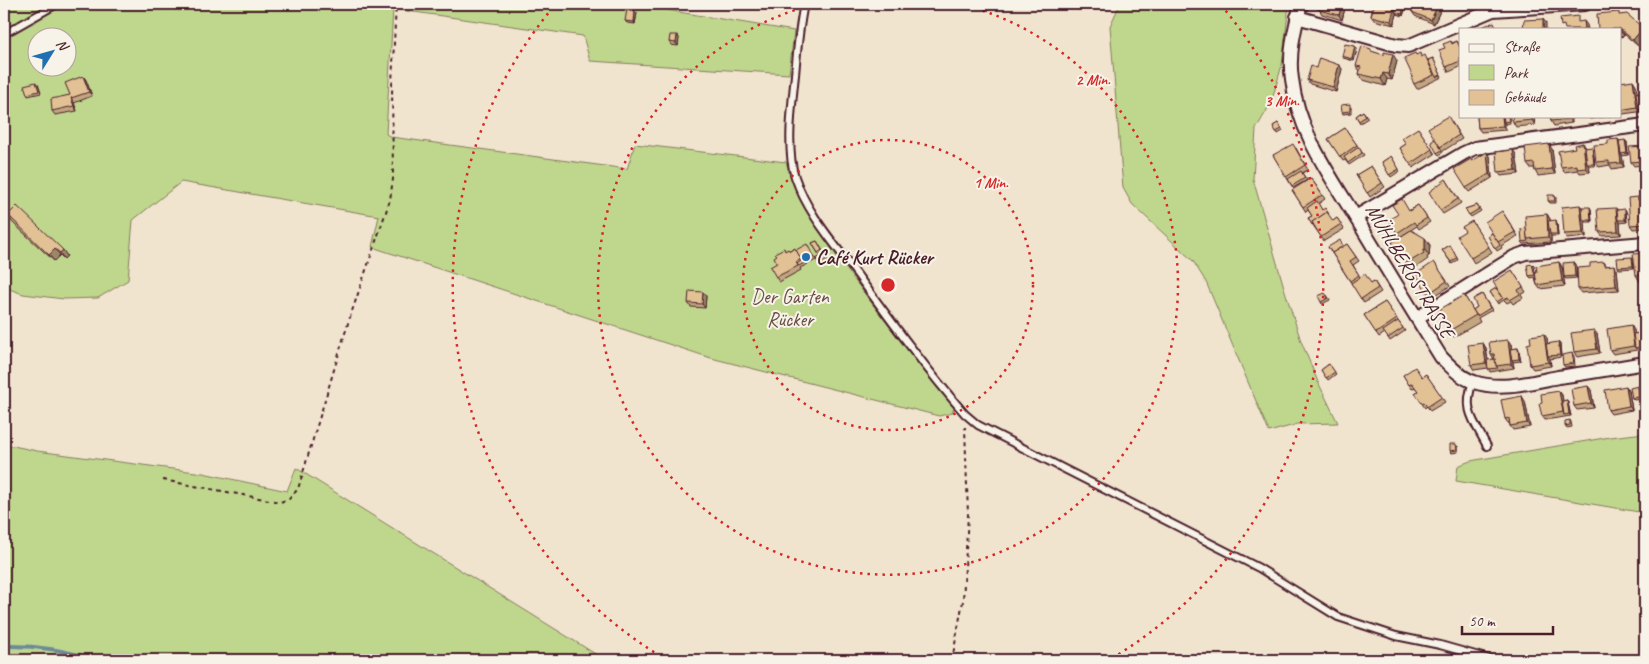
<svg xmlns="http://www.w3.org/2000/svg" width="1649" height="664" viewBox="0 0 1649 664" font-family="Caveat,sans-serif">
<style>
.green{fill:#bfd78d;stroke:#847b5c;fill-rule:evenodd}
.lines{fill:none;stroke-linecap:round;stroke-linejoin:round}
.stream{stroke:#6d8a99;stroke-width:4}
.service-casing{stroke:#4a1f2b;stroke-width:10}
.minor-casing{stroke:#4a1f2b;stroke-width:16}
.path{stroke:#4a1f2b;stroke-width:2;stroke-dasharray:4 4;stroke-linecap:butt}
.service{stroke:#f7f3e8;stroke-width:6}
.minor{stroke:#f7f3e8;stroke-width:12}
.wall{fill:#c2a680;stroke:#4a1f2b}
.shaded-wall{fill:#9e8768;stroke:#4a1f2b}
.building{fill:#e2c195;stroke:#4a1f2b}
.ring{fill:none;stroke:#d62828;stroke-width:2.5;stroke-dasharray:2.5 5}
.poi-dot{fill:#1f6fb2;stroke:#f7f3e8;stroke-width:2}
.labels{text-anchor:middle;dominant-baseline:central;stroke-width:4;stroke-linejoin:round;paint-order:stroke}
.poi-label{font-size:20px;font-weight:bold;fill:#4a1f2b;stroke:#f7f3e8;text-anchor:start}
.street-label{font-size:20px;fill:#4a1f2b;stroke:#f7f3e8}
.park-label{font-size:20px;fill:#674d44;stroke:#f7f3e8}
.centre{fill:#d62828;stroke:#f7f3e8;stroke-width:2.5}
.ring-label{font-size:15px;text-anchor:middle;font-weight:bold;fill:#d62828;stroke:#f7f3e8;stroke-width:4;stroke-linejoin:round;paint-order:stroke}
</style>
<rect width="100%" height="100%" fill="#f1e4cf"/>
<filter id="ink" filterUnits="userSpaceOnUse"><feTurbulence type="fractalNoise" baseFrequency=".02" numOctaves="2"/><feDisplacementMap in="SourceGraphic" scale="10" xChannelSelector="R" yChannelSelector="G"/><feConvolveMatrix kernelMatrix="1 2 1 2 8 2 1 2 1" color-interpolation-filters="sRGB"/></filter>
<g filter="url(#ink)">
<g class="green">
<path d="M4,4h626l164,27 -5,43 -199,-13 -7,-25 -190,-27 -7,125 5,3 236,32 8,-25 151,18c13,46 42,82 70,120 32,43 64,85 98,126l-2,5 -13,3 -228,-58 -339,-111 7,-31 -198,-34 -48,38 -5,60 -30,18 -34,1 -41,-5 -19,-7zM38,38h30v30h-30z"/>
<polygon points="1120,4 1289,4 1282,65 1271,103 1256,129 1253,179 1285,291 1301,341 1318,382 1338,423 1298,424 1269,432 1206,282 1193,261 1132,204 1123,188 1110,26"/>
<polygon points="1645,433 1645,513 1456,481 1458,466 1470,461 1610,437"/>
<polygon points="4,444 37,451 203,473 287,491 296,468 605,660 4,660"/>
</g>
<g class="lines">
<path class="stream" d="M4,646c35,-1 61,5 94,14"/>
<g class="service-casing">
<g id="service">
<path d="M804,4c-5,23 -7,47 -9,71 -3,29 -9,75 0,102 12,36 39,66 61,96 35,48 70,96 109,141l13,11 281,143 79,49 58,19 44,9 53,15"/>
<polyline points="4,34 57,4"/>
<path d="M1473,382c-11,28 1,39 14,64"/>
</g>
</g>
<g class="minor-casing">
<g id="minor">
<path d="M1301,4c-6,23 -13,51 -9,75 6,54 40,99 67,144 27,45 54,89 82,134 9,9 20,21 33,25 26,9 58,0 84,-5 29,-4 58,-9 87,-14"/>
<polyline points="1297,17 1396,45 1408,46 1493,10 1585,4"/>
<polyline points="1356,217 1464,153 1475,148 1645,125"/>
<polyline points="1417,318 1514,257 1525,253 1645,243"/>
</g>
</g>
<g class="path">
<polyline points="163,480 280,502 289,499 298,489 349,320 390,200 393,179 392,83 396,4"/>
<polyline points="4,655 59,660"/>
<polyline points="952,660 963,601 968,515 965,427"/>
</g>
<use href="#service" class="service"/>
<use href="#minor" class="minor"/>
</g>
<g class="wall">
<polygon points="1314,4 1346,4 1342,20 1322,14 1319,9 1317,9 1314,5"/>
<polygon points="1374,4 1407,4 1403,16 1397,14 1394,25 1374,20 1371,16"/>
<polygon points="1412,4 1439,4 1442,7 1434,24 1415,16 1410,9"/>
<polygon points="635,11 637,13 635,24 627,23 625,21"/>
<polygon points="1621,15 1645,31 1645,37 1638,46 1624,34 1624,36 1620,37"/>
<polygon points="677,35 679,38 678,46 671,45 669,42"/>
<polygon points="1451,41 1452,43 1457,41 1459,43 1460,43 1460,67 1449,72 1446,67 1445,48"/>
<polygon points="1355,46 1357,49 1354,61 1343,58 1342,56"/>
<polygon points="1374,52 1397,61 1392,80 1387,79 1385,86 1363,80 1359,74 1360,71 1356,66"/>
<polygon points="1416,55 1428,60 1433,58 1442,77 1417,89 1414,84 1413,77"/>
<polygon points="1339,65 1342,69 1336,92 1310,84 1307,80 1316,68"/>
<polygon points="83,76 86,80 92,96 74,103 77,111 55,115 52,111 70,95"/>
<polygon points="1633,80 1636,85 1637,93 1645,94 1645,111 1623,114 1620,110"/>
<polygon points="38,84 41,93 28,96 27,94"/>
<polygon points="1351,107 1351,113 1343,114 1342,112"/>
<polygon points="1363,111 1368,118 1360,123 1356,116"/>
<polygon points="1477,116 1510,116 1510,123 1505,124 1506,130 1481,132 1478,128"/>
<polygon points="1534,116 1535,125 1516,127 1513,122"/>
<polygon points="1550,116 1571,116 1572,123 1554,126 1551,121"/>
<polygon points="1588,116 1611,116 1590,119"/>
<polygon points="1451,121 1462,139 1443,151 1443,152 1439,155 1437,153 1435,139"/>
<polygon points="1278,123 1283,131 1278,134 1273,126"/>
<polygon points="1345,128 1364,155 1349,165 1345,160 1343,161 1328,139"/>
<polygon points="1418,128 1435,154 1413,168 1400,148 1406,144"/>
<polygon points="1618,139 1619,141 1627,142 1628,155 1622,156 1624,167 1612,169 1610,165 1599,167 1596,162 1608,144"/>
<polygon points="1583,143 1586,148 1593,149 1595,166 1589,166 1590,172 1580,173 1578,170 1564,172 1561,167 1575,148"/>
<polygon points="1645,146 1645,174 1642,170 1641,165 1634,166 1631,162"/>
<polygon points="1296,148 1308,170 1302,173 1307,180 1293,188 1273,155"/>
<polygon points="1552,149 1555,174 1538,176 1535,171 1534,168 1530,168 1527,164"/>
<polygon points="1516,154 1519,174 1501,176 1498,172"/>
<polygon points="1391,156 1400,171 1391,177 1382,162"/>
<polygon points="1490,156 1492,178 1469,192 1466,188 1473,161"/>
<polygon points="1371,166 1385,187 1370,197 1356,175"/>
<polygon points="1311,178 1325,199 1318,204 1322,210 1333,221 1337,218 1344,229 1324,241 1308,218 1312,216 1308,210 1306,212 1292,190"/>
<polygon points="1446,179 1461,203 1443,214 1440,210"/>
<polygon points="1554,195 1556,197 1556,203 1550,203 1548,201"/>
<polygon points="1638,197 1640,200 1645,199 1645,228 1633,229 1630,225"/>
<polygon points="1418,205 1430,222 1419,229 1417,226 1400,237 1389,220 1410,210"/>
<polygon points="1477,205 1481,211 1471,217 1465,209"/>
<polygon points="1582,207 1591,209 1592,222 1585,222 1586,237 1567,239 1564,234"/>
<polygon points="1617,210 1626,211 1627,222 1620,223 1621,235 1602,236 1599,232"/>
<polygon points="1502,211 1518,236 1501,246 1502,248 1497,251 1488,236 1492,233"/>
<polygon points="1547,214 1550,219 1550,221 1557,223 1558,236 1551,236 1551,242 1524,244 1522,242 1526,228"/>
<polygon points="8,215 67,256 64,259 60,255 54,261 12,222"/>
<polygon points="1472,221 1492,252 1474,263 1471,258 1465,231"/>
<polygon points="817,241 824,253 819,255 812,243"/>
<polygon points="1392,242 1430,245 1429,256 1427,257 1428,259 1411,271"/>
<polygon points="1347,244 1359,261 1353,265 1360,277 1371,283 1374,281 1381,292 1364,303 1328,247 1344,246"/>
<polygon points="1450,245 1458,260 1452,264 1442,250"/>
<polygon points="809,246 816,260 800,268 801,270 779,282 776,277 786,250 796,250"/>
<polygon points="1645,253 1645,286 1642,281 1640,282 1636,275"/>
<polygon points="825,254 829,262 821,266 816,259"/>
<polygon points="1632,257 1634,268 1619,269 1618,267"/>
<polygon points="1434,262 1450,286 1431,298 1428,294"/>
<polygon points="1559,262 1562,267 1565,286 1540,289 1537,285 1535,277 1531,278 1529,276 1532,264 1534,266 1535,272"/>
<polygon points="1604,262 1607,266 1617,269 1619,290 1581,293 1578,289 1590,267"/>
<polygon points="1576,264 1577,278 1566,279 1564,277"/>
<polygon points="1512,270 1526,292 1521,295 1523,298 1513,304 1511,301 1507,303 1504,300 1498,304 1490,292 1496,288"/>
<polygon points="703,292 706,296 705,308 691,307 688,303"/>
<polygon points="1482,294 1492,310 1478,318 1480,322 1454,337 1449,331 1464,295 1473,310 1477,307"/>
<polygon points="1327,295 1330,300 1322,304 1321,302"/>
<polygon points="1385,302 1405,331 1390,341 1385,333 1379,337 1364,315"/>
<polygon points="1634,330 1634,334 1640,333 1641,335 1643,349 1613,354 1610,350"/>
<polygon points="1597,334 1600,353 1577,357 1574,352"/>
<polygon points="1547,338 1547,344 1560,344 1561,357 1550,359 1551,366 1533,369 1530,365 1531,343"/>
<polygon points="1483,343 1486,348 1488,360 1494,359 1491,354 1511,344 1512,349 1518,348 1519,351 1521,361 1513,362 1514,368 1490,372 1488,368 1474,370 1471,365"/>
<polygon points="1572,353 1574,356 1575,366 1565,367 1563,365"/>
<polygon points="1329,364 1336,374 1328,380 1321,370"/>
<polygon points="1426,374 1445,402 1430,411 1427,406 1425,408 1415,393 1418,391 1415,387 1412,389 1403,375 1422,377"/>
<polygon points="1588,386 1591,390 1594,408 1577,410 1574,406"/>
<polygon points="1626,386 1629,391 1632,410 1611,414 1608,410"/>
<polygon points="1638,386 1639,388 1641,399 1634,400 1632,398"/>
<polygon points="1559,391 1562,395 1563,401 1567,400 1568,403 1571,416 1545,420 1542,416 1542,403"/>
<polygon points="1525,401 1530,427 1513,430 1510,426 1509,423 1508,423 1505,419"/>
<polygon points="1570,420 1571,422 1572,427 1566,428 1565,426"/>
<polygon points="1458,446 1458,452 1452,453 1450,451"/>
</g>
<g class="shaded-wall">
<polygon points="1342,4 1346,4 1342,20 1339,15"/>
<polygon points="1395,4 1399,4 1395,12 1397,14 1394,25 1391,21"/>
<polygon points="1405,4 1407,4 1403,16 1402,14"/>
<polygon points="1438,4 1439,4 1442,7 1434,24 1431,20"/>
<polygon points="635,11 637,13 635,24 634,22"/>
<polygon points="1543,19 1546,23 1546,29 1543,29"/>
<polygon points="1584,21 1587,25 1588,29 1585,29"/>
<polygon points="1619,28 1624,34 1624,36 1620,31"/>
<polygon points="1643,28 1645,31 1645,37 1638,46 1633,40"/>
<polygon points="677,35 679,38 678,46 676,43"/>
<polygon points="1355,46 1357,49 1354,61 1352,59"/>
<polygon points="1393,54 1397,61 1392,80 1388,74"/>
<polygon points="1339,65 1342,69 1336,92 1333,87"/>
<polygon points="1383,73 1387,79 1385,86 1381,79"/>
<polygon points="83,76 86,80 92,96 89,92"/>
<polygon points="1633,80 1636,85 1640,109 1638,110 1637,107"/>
<polygon points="71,98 74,103 77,111 74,106"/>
<polygon points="1502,116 1504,116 1504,122 1505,124 1506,130 1503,126"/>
<polygon points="1531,116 1534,116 1535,125 1532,120"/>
<polygon points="1568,116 1571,116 1572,123 1569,119"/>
<polygon points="1618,139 1621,143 1621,154 1622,156 1624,167 1621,163"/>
<polygon points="1625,140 1627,142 1628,155 1627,153"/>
<polygon points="1583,143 1586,148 1587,164 1589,166 1590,172 1586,168"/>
<polygon points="1549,144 1552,149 1555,174 1552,169"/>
<polygon points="1592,147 1593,149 1595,166 1594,164"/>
<polygon points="1513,150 1516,154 1519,174 1516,170"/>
<polygon points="1487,152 1490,156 1492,178 1489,174"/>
<polygon points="1580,205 1584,210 1583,220 1585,222 1586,237 1583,233"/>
<polygon points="1590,207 1591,209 1592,222 1591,220"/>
<polygon points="1616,208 1619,212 1618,220 1620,223 1621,235 1618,231"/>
<polygon points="1625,209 1626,211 1627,222 1625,220"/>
<polygon points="1547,214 1550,219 1551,234 1550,234 1551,236 1551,242 1548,237"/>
<polygon points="1556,220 1557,223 1558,236 1557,234"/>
<polygon points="1425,238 1430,245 1429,256 1425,250"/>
<polygon points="55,249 60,255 54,261 49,255"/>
<polygon points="63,250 67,256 64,259 60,253"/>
<polygon points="1632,257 1634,259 1634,268 1633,266"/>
<polygon points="1559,262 1562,267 1565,286 1562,281"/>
<polygon points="1574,262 1576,264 1577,278 1575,276"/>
<polygon points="1614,265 1617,269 1619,290 1616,286"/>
<polygon points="703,292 706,296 705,308 702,304"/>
<polygon points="1631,325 1634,330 1637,348 1635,348 1634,346"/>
<polygon points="1594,330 1597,334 1600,353 1597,349"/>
<polygon points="1640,333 1641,335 1643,349 1642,347"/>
<polygon points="1544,334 1547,338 1549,356 1548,356 1550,359 1551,366 1548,362"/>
<polygon points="1508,340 1511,344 1513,360 1512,360 1513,362 1514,368 1511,364"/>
<polygon points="1558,342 1560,344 1561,357 1560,355"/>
<polygon points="1483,343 1486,348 1489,368 1486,363"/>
<polygon points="1518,348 1519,351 1521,361 1519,359"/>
<polygon points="1588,386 1591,390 1594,408 1591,403"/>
<polygon points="1626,386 1629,391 1632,410 1629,406"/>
<polygon points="1638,386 1639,388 1641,399 1639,397"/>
<polygon points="1559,391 1562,395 1565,414 1564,415 1563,412"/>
<polygon points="1522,396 1525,401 1530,427 1527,423"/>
<polygon points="1567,400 1568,403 1571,416 1569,414"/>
</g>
<g class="building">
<polygon points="1314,4 1342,4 1339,15 1319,10 1320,6 1314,5"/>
<polygon points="1374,4 1395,4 1391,21 1371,16"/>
<polygon points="1397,4 1405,4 1402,14 1395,12"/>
<polygon points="1412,4 1415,4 1413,10 1410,9"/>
<polygon points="1415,4 1438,4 1431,20 1412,12"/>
<polygon points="627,9 635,11 634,22 625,21"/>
<polygon points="1619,12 1619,15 1627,14 1643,28 1633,40 1619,28 1620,29 1598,29 1597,14"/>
<polygon points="1578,16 1578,22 1584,21 1585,29 1565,29 1564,25 1561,26 1560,18"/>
<polygon points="1543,19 1543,29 1523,29 1524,20"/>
<polygon points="1494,22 1497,29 1477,29"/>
<polygon points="670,35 677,35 676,43 669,42"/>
<polygon points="1451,41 1452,44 1457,41 1460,48 1460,61 1446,67 1439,50 1445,48 1443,44"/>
<polygon points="1345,44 1355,46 1352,59 1342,56"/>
<polygon points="1362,46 1371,49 1371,51 1384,55 1384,52 1393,54 1388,74 1383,73 1381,79 1359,74 1361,67 1356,66"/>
<polygon points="1415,53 1416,55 1420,53 1421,57 1425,55 1434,75 1414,84 1411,78 1413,77 1404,58"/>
<polygon points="1319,58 1339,65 1333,87 1307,80 1311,66 1316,68"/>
<polygon points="1433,58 1441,75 1436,77 1428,60"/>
<polygon points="83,76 89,92 71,98 74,106 52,111 51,99 70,95 65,83"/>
<polygon points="1633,80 1637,107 1620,110 1620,82"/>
<polygon points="36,82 39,91 27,94 24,85"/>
<polygon points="1643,92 1645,109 1638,110 1636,93"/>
<polygon points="1350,104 1350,111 1342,112 1341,105"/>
<polygon points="1363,111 1366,116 1359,121 1356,116"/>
<polygon points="1448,116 1459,135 1440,147 1428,128"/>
<polygon points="1477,116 1502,116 1503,126 1478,128"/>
<polygon points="1503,116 1508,116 1509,121 1504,122"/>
<polygon points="1512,116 1531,116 1532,120 1513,122"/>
<polygon points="1550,116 1568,116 1569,119 1551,121"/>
<polygon points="1278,123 1282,129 1276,132 1273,126"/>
<polygon points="1345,128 1357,145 1340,157 1328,139"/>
<polygon points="1418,128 1432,149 1410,164 1400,148 1406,144 1402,138"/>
<polygon points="1435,139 1442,150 1437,153 1431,142"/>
<polygon points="1618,139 1621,163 1609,164 1609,161 1596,162 1594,145 1608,144 1608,140"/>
<polygon points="1625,140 1627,153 1621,154 1619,141"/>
<polygon points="1583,143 1586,168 1577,169 1577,165 1561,167 1558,151 1575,148 1574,145"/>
<polygon points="1293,144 1305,165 1286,177 1273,155"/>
<polygon points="1549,144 1552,169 1535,171 1534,163 1527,164 1525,147"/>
<polygon points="1645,146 1645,169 1642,170 1641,161 1631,162 1629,147"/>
<polygon points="1359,147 1362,153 1348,163 1344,157"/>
<polygon points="1592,147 1594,164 1587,164 1585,148"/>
<polygon points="1513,150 1516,170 1498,172 1496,152"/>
<polygon points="1487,152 1489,174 1466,188 1454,169 1471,159 1472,161"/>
<polygon points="1391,156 1399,169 1389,175 1382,162"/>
<polygon points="1371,166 1382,183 1367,193 1356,175"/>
<polygon points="1301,171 1305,178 1292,186 1288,179"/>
<polygon points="1311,178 1322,195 1303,207 1292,190"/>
<polygon points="1446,179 1458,199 1440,210 1429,192"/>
<polygon points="1548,195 1554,195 1555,201 1548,201"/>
<polygon points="1638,197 1638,200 1645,199 1645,224 1630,225 1628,198"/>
<polygon points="1402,199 1409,211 1418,205 1427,218 1416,225 1414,222 1397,233 1389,220 1398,214 1392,205"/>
<polygon points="1317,201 1322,210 1325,208 1329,214 1327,212 1312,222 1313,224 1312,225 1308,218 1312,216 1307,208"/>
<polygon points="1477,205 1479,209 1469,215 1465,209"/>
<polygon points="1580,205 1583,233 1564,234 1562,207"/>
<polygon points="17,206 63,250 60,253 55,249 49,255 8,215"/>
<polygon points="1582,207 1590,207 1591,220 1583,220"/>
<polygon points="1616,208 1618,231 1599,232 1597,209"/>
<polygon points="1625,209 1625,220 1618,220 1617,210"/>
<polygon points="1502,211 1515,232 1498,242 1485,222"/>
<polygon points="1327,212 1333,221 1337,218 1341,224 1321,237 1312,222"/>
<polygon points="1547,214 1548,237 1527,239 1525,216"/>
<polygon points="1556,220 1557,234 1550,234 1548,221"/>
<polygon points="1472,221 1489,247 1471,258 1457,236 1465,231 1462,227"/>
<polygon points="1526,228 1527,239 1528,241 1522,242 1521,229"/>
<polygon points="1411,230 1425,238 1425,250 1423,251 1424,253 1406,264 1392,242"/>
<polygon points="1492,233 1500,245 1495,249 1488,236"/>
<polygon points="1340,240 1343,246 1332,253 1328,247"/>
<polygon points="817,241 822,250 818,253 812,243"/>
<polygon points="807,244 814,257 799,266 797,264 801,261 796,250"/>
<polygon points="1347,244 1356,257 1350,261 1359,275 1350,281 1332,253"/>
<polygon points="1450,245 1457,258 1451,262 1442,250"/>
<polygon points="784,248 785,251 788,249 790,251 795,248 801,259 796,262 798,266 776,277 770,267 777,263 774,257 777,255 775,253"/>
<polygon points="1645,253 1645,281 1642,282 1642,275 1636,275 1633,254"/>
<polygon points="825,254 828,259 819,264 816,259"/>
<polygon points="1632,257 1633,266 1618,267 1617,258"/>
<polygon points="1434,262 1447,281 1428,294 1416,274"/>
<polygon points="1559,262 1562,281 1537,285 1535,272 1537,272 1536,266"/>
<polygon points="1574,262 1575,276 1564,277 1563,263"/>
<polygon points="1604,262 1605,266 1614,265 1616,286 1578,289 1577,268 1590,267 1590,263"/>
<polygon points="1532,264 1535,275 1529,276 1527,265"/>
<polygon points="1512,270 1523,287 1518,290 1520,294 1510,300 1508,297 1504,299 1493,282"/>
<polygon points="1365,274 1371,283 1374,281 1378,288 1361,299 1351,283"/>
<polygon points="1496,288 1503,298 1497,302 1490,292"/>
<polygon points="689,291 703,292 702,304 688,303"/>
<polygon points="1325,293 1328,298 1321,302 1318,296"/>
<polygon points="1482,294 1490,308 1477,316 1473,310 1477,307 1473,299"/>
<polygon points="1464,295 1476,315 1449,331 1437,311"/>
<polygon points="1385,302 1397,319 1376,333 1364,315"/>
<polygon points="1398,321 1403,328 1388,338 1383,331"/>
<polygon points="1631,325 1634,346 1610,350 1607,329"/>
<polygon points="1594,330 1597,349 1574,352 1571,333"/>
<polygon points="1640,333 1642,347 1635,348 1633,334"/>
<polygon points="1544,334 1548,362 1530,365 1527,344 1531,343 1530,336"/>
<polygon points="1508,340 1511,364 1496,366 1494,354 1491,354 1489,342"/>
<polygon points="1558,342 1560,355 1548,356 1546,344"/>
<polygon points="1483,343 1486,363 1471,365 1468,345"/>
<polygon points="1518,348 1519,359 1512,360 1510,349"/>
<polygon points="1572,353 1574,363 1563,365 1562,355"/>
<polygon points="1495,359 1496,366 1498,368 1488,369 1487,360"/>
<polygon points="1329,364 1335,372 1326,378 1321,370"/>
<polygon points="1415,367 1422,377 1426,374 1442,397 1427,407 1424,402 1422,403 1415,393 1418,391 1412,383 1409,385 1403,375"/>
<polygon points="1588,386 1591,403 1574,406 1571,389"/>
<polygon points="1626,386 1629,406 1608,410 1605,390"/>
<polygon points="1638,386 1639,397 1632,398 1630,388"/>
<polygon points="1559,391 1563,412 1542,416 1539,404 1542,403 1541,394"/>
<polygon points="1645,391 1645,404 1643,404 1642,392"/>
<polygon points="1522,396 1527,423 1510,426 1509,418 1505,419 1501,400"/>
<polygon points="1567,400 1569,414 1564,415 1562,401"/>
<polygon points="1570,420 1570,425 1565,426 1565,421"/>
<polygon points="1450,444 1456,444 1457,450 1450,451"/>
</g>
</g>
<g class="ring">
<circle cx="888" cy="285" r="145"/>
<path d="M961 4A290 290 0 1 1 815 4"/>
<path d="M667 660A435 435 0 0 1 555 5M1221 5A435 435 0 0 1 1109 660"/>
</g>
<circle class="poi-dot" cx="806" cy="257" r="5"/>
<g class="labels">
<g class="poi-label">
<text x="816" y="257">Café Kurt Rücker</text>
</g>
<g class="street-label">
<text transform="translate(1410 271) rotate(59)">MÜHLBERGSTRASSE</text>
</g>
<g class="park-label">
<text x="790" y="296">Der Garten<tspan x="790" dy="23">Rücker</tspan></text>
</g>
</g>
<circle cx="888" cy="285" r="8" class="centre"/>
<g class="ring-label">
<text x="1093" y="85">2 Min.</text>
<text x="1282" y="106">3 Min.</text>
<text x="991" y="188">1 Min.</text>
</g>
<rect width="1649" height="664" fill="none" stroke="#f7f3e8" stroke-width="20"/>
<rect x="10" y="10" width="1629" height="644" fill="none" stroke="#4a1f2b" stroke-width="2" filter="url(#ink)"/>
<rect x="1459" y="28" width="162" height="90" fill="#f7f3e8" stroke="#b29e9c"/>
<rect x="1469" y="44" width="25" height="8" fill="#f7f3e8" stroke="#b29e9c"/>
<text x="1504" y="52" font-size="15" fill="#4a1f2b">Straße</text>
<rect x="1469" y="65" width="25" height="15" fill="#bfd78d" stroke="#b29e9c"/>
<text x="1504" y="78" font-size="15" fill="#4a1f2b">Park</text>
<rect x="1469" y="90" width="25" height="15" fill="#e2c195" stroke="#b29e9c"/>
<text x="1504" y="102" font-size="15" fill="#4a1f2b">Gebäude</text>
<g transform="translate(52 52) rotate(53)"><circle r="24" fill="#f7f3e8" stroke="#b29e9c"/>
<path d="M0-4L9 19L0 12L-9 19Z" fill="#1f6fb2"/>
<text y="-8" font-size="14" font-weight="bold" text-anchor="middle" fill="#4a1f2b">N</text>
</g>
<path d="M1462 626v8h91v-8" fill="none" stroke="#4a1f2b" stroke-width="2.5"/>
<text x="1469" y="626" font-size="15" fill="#4a1f2b" stroke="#f7f3e8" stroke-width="4" paint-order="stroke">50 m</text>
</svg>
